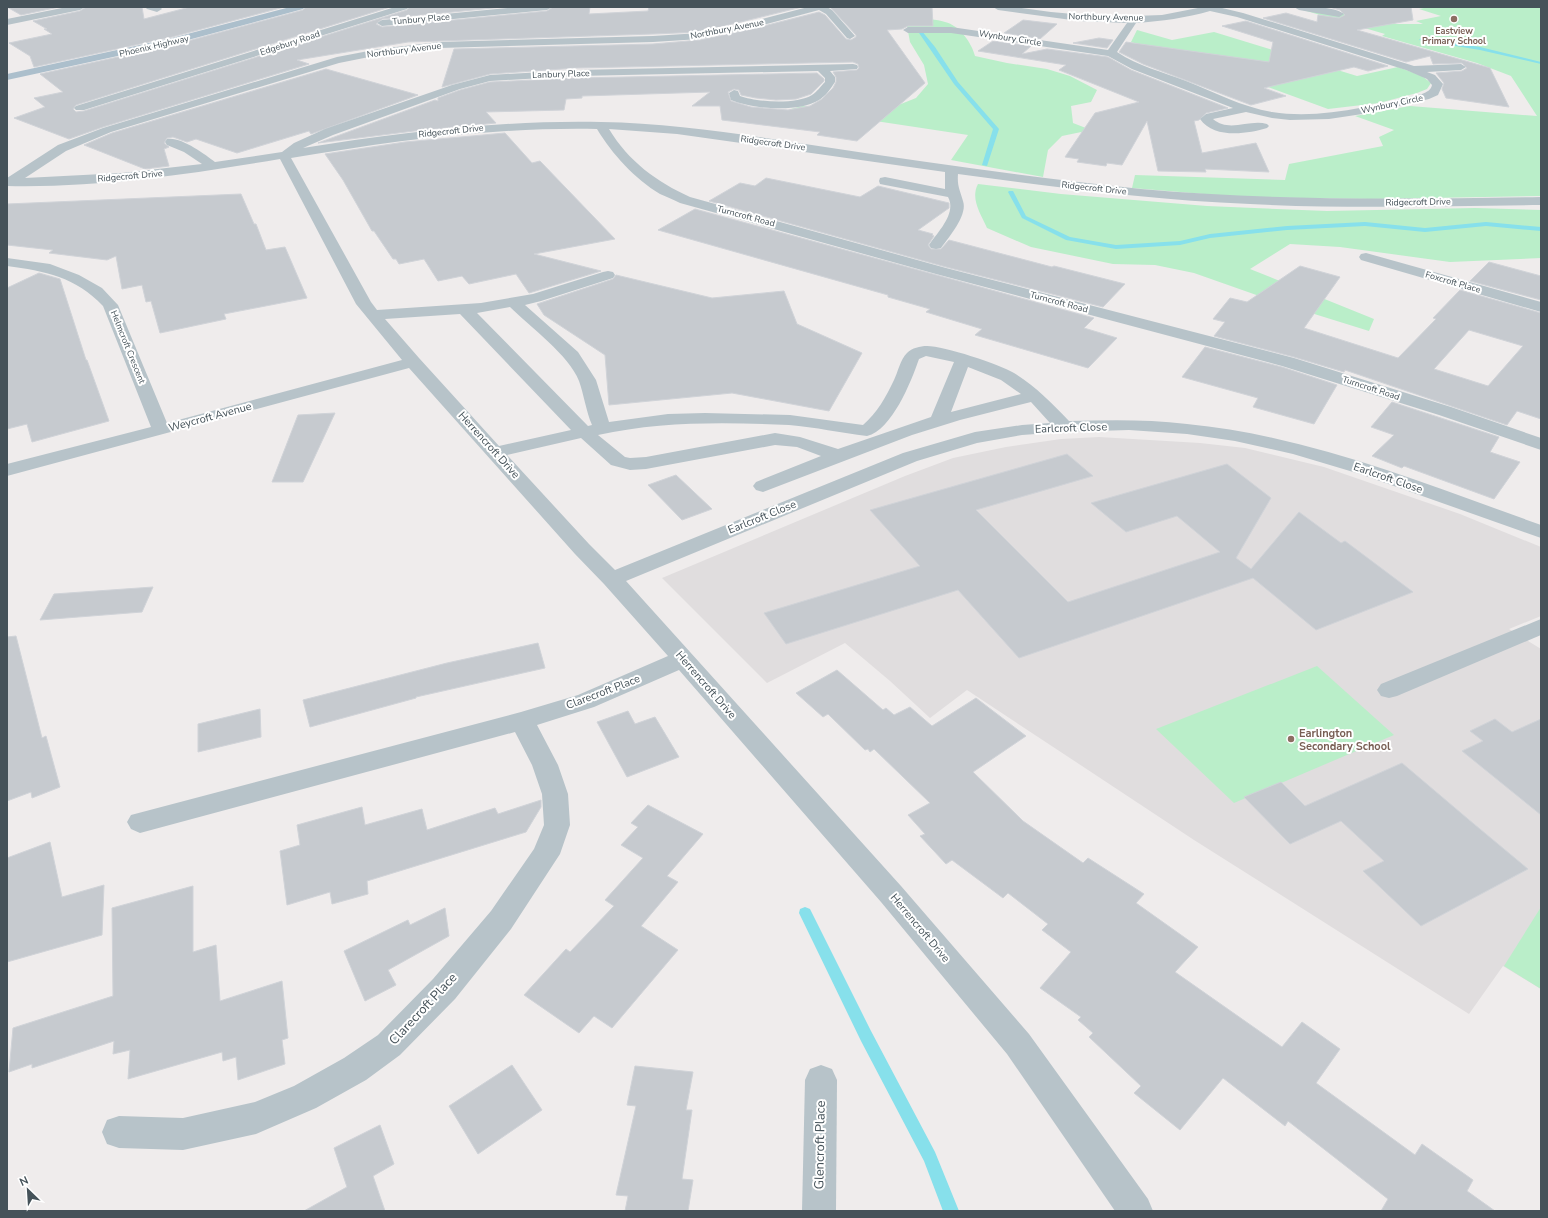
<svg xmlns="http://www.w3.org/2000/svg" width="1548" height="1218" viewBox="0 0 1548 1218" font-family="'Nunito Sans',sans-serif">
<style>
.education{fill:#e0ddde}
.green{fill:#baeec9}
.lines{fill:none;stroke-linecap:round;stroke-linejoin:round}
.stream{fill:#87e0eb;fill-rule:evenodd}
.building{fill:#c6cacf;stroke:#d0d3d8;fill-rule:evenodd}
.minor{fill:#b7c3c9;fill-rule:evenodd}
.major{fill:#acbfcc;fill-rule:evenodd}
.education-dot{fill:#8d6e63;stroke:#fff;stroke-width:1.5}
.labels{text-anchor:middle;dominant-baseline:central;stroke-width:4;stroke-linejoin:round;paint-order:stroke}
.far-street-label{font-size:9px;fill:#455259;stroke:#fff}
.far-education-label{font-size:9px;font-weight:bold;fill:#785e54;stroke:#fff}
.street-label{font-size:11px;fill:#455259;stroke:#fff}
.education-label{font-size:11px;font-weight:bold;fill:#785e54;stroke:#fff;text-anchor:start}
.near-street-label{font-size:13px;fill:#455259;stroke:#fff}
</style>
<rect width="100%" height="100%" fill="#efecec"/>
<polygon class="education" points="1099,437 1200,443 1245,448 1324,467 1460,514 1541,547 1541,616 1509,629 1541,649 1541,989 1503,966 1469,1014 1194,840 967,690 930,718 890,681 845,643 767,683 662,578 905,476 953,458 1006,447 1061,439"/>
<g class="green">
<path d="M883,7h55h-16l-5,11c9,1 19,1 28,4 14,3 27,21 30,34l32,7 40,6 23,7 27,14 -6,12 -20,4 2,17 18,7 -29,6 -14,14 -5,27 -92,-17 17,-25 -119,-18 -53,-2 -5,-6 12,-3 27,4 61,-2 25,-10 12,-14 -4,-19 -14,-23 -3,-16z"/>
<polygon points="1299,7 1311,7 1397,24 1423,24 1416,21 1441,16 1419,9 1429,7 1541,7 1541,196 1371,199 1240,197 1132,188 1135,175 1285,180 1289,164 1383,146 1379,137 1394,130 1355,116 1410,106 1537,116 1511,76 1477,63 1382,36 1385,34 1303,10"/>
<polygon points="1137,30 1172,40 1214,32 1357,76 1398,67 1422,76 1431,83 1427,89 1417,93 1379,103 1328,109 1230,73 1131,42"/>
<path d="M978,184l83,10 146,12 120,5 148,-3 66,2v48l-91,4 -110,-15 -50,-3 -40,25 124,50 -5,12 -90,-28 -85,-30 -39,-8 -42,-1 -82,-17 -44,-19c-6,-14 -17,-29 -9,-44z"/>
<polygon points="1317,666 1394,735 1234,803 1156,729"/>
<polygon points="1541,907 1541,989 1504,966"/>
</g>
<g class="lines">
<g class="stream">
<polygon points="917,30 921,30 935,47 958,82 999,129 987,166 982,165 993,129 954,84"/>
<polygon points="1421,38 1480,47 1541,62 1541,64 1480,50 1419,40"/>
<polygon points="1009,191 1013,191 1026,216 1070,237 1116,245 1180,241 1210,234 1287,226 1365,222 1425,228 1486,222 1541,227 1541,231 1486,226 1425,232 1365,226 1287,230 1210,238 1180,245 1116,249 1066,240 1022,218 1008,192"/>
<polygon points="805,907 810,909 871,1031 935,1152 959,1211 943,1211 924,1161 861,1041 799,913 800,909"/>
</g>
</g>
<g class="building">
<polygon points="7,7 59,7 21,15"/>
<polygon points="86,7 142,7 144,19 190,7 284,7 172,37 34,67 30,56 9,43 52,34 44,29 47,29 33,21 80,11"/>
<polygon points="306,7 390,7 76,105 73,109 76,112 84,111 407,10 410,7 503,7 382,19 376,24 382,27 547,11 553,7 590,7 589,14 648,11 649,7 802,7 700,32 653,34 408,42 297,60 309,64 103,127 69,139 14,118 45,107 34,98 63,92 40,74 173,45 303,10"/>
<polygon points="830,7 932,7 933,26 908,26 902,29 887,30 925,83 857,141 817,135 820,132 722,120 720,106 692,106 710,92 582,96 582,98 566,99 564,110 486,112 496,123 414,131 318,143 435,100 438,101 438,98 460,90 490,82 577,78 817,73 824,79 824,81 811,94 796,99 776,100 756,98 741,95 739,90 734,89 728,92 731,101 751,107 788,110 810,106 822,99 833,88 836,82 836,77 833,72 857,70 859,68 858,64 853,62 577,68 490,74 442,87 454,49 653,44 700,40 752,29 819,12 825,15 846,39 851,40 856,37 856,35"/>
<polygon points="1329,7 1411,7 1413,20 1357,30 1490,68 1509,107 1446,98 1442,89 1444,83 1436,73 1462,71 1467,68 1462,63 1433,64 1430,56 1406,62 1263,18 1286,13 1317,22 1318,15 1339,18 1345,15 1340,10"/>
<polygon points="1023,20 1057,24 1040,39 1004,33"/>
<polygon points="1246,21 1388,66 1368,71 1354,67 1264,88 1286,96 1251,105 1143,64 1119,52 1126,42 1269,62 1273,42 1222,26"/>
<polygon points="1099,38 1113,40 1107,48 1073,43"/>
<polygon points="993,41 1031,46 1022,54 1047,49 1108,57 1131,70 1228,108 1206,113 1199,120 1194,121 1202,153 1256,143 1269,172 1205,169 1206,172 1158,171 1147,121 1122,165 1107,163 1106,166 1077,162 1079,159 1065,157 1095,113 1139,102 1059,70 1066,65 978,51"/>
<polygon points="326,69 418,95 311,134 309,131 237,153 196,139 187,142 173,137 167,138 164,143 169,147 164,149 169,166 145,169 84,145 112,133"/>
<polygon points="505,133 532,163 540,161 615,239 534,254 601,271 529,293 516,274 469,284 462,276 438,281 424,259 399,264 396,259 393,259 374,231 372,231 343,180 325,154 405,142"/>
<polygon points="766,178 860,197 878,186 949,203 949,208 918,230 933,234 932,235 934,236 928,245 931,249 941,249 949,240 1052,267 1054,266 1125,284 1103,307 946,267 709,201 740,183 755,186"/>
<polygon points="241,194 254,224 256,224 266,250 285,247 307,298 224,314 226,319 160,333 151,301 146,302 142,285 122,289 116,256 107,260 49,253 53,250 7,245 7,204"/>
<polygon points="695,209 1094,318 1084,328 1117,338 1088,368 975,335 982,329 926,312 930,309 888,297 888,295 658,230"/>
<polygon points="1489,262 1541,276 1541,300 1470,281"/>
<path d="M1300,266l40,11 -36,51 94,30 38,-39 -3,-1 27,-28 81,23v106l-24,-8 -10,14 -162,-55 -1,2 -50,-15 -80,-21 11,-14 -12,-3 17,-21 17,4zM1469,330l54,16 -35,40 -54,-17z"/>
<polygon points="39,273 60,279 86,360 87,360 109,421 32,442 27,424 7,429 7,288"/>
<polygon points="616,275 712,298 784,291 797,324 862,353 829,411 732,393 609,405 605,355 544,315 537,304 613,279"/>
<polygon points="1205,347 1282,367 1337,385 1314,424 1253,407 1258,398 1182,377"/>
<polygon points="1392,402 1499,437 1490,452 1520,462 1494,499 1404,466 1402,468 1372,456 1394,435 1371,427"/>
<polygon points="335,413 303,482 272,482 298,415"/>
<polygon points="1067,454 1093,476 976,510 1068,602 1220,552 1177,516 1126,532 1091,503 1227,464 1271,498 1236,558 1251,569 1299,512 1341,543 1345,541 1413,592 1316,630 1253,578 1019,658 958,590 786,644 764,613 920,566 870,510"/>
<polygon points="676,475 712,509 682,520 648,485"/>
<polygon points="153,587 142,612 40,620 54,594"/>
<polygon points="16,636 42,738 46,736 60,787 32,798 31,792 7,801 7,637"/>
<polygon points="538,643 545,668 416,697 416,698 310,727 303,700 447,663"/>
<polygon points="837,670 883,710 886,708 894,715 910,707 932,726 976,698 1026,736 973,772 1023,821 1083,863 1088,858 1144,894 1136,903 1198,947 1175,972 1282,1047 1302,1022 1340,1049 1316,1083 1415,1155 1422,1144 1473,1180 1467,1191 1495,1211 1381,1211 1388,1199 1288,1121 1285,1126 1223,1078 1180,1130 1134,1093 1141,1086 1089,1037 1093,1033 1078,1020 1081,1017 1040,988 1071,952 1042,930 1048,924 1008,893 1003,898 952,860 946,864 920,836 925,834 908,815 930,803 874,749 870,752 868,749 865,750 828,714 823,717 796,693"/>
<polygon points="260,709 261,737 198,752 198,724"/>
<polygon points="628,711 635,724 655,717 679,757 627,777 597,722"/>
<polygon points="1495,719 1512,732 1541,719 1541,815 1462,751 1483,741 1470,731"/>
<polygon points="1402,763 1468,819 1528,869 1421,926 1363,871 1384,861 1341,821 1290,844 1244,797 1281,782 1305,806"/>
<polygon points="541,800 541,807 526,832 367,881 368,894 332,904 330,892 287,905 280,851 300,845 297,825 362,807 365,825 422,809 427,830 495,808 498,814"/>
<polygon points="648,805 703,834 667,876 678,882 641,926 678,950 612,1028 594,1016 579,1033 524,995 566,949 570,952 614,906 605,900 643,858 621,845 638,827 631,823"/>
<polygon points="50,842 62,897 104,885 102,935 7,962 7,858"/>
<polygon points="193,886 193,952 216,945 220,1001 282,981 288,1038 282,1040 285,1064 238,1080 236,1057 223,1061 222,1052 128,1079 130,1050 113,1054 114,1041 32,1068 32,1064 9,1072 13,1028 113,996 112,908"/>
<polygon points="445,908 449,936 388,970 396,985 365,1001 344,951 408,920 410,925"/>
<polygon points="512,1065 542,1110 478,1154 449,1106"/>
<polygon points="635,1066 693,1072 686,1110 692,1110 682,1179 693,1180 688,1211 625,1211 628,1196 616,1195 636,1106 627,1105"/>
<polygon points="380,1125 394,1164 373,1176 385,1211 304,1211 347,1187 334,1148"/>
</g>
<g class="lines">
<g class="minor">
<polygon points="67,7 85,7 80,10 7,25 7,19"/>
<polygon points="145,7 160,7 162,9 157,12 147,9"/>
<polygon points="395,7 409,7 407,9 84,110 76,110 74,108 76,106"/>
<polygon points="519,7 552,7 547,10 382,26 377,23 382,20"/>
<path d="M808,7h19l5,3 23,26 -5,3 -3,-1 -21,-24 -7,-4 -67,18 -52,11 -47,3 -214,6 -60,7 -40,8 -228,69 -45,19 -41,27 97,-5 80,-9 -18,-12 -17,-7 -2,-3 2,-3c13,-3 38,15 48,23l67,-10 12,-9 31,-14 127,-44 38,-10 87,-5 276,-6 4,1 1,2 -1,2 -27,2 5,6v5c-4,6 -9,14 -16,18 -21,13 -66,9 -88,0l-2,-7 5,-3 4,1 2,5c16,6 56,9 72,-1 5,-3 9,-9 13,-13v-4l-7,-7 -241,5 -87,5 -30,8 -127,46 -30,13c99,-16 198,-28 298,-26 75,1 150,14 224,25 105,16 210,31 316,42 133,12 266,10 400,8v8c-97,1 -194,4 -291,-1 -98,-4 -195,-17 -292,-30 -1,12 2,16 5,27 5,14 -14,36 -22,47l-5,1 -5,-1 -2,-3c9,-13 28,-32 19,-48l-63,-12 -5,-1 -1,-3 1,-3 5,-1 60,12v-17l-268,-38 -68,-5c19,32 48,53 81,68l256,71 348,90 157,49 90,31v12l-102,-35 -157,-49 -346,-92 -256,-71c-6,-3 -13,-6 -20,-9 -25,-15 -48,-40 -63,-65 -104,-2 -204,12 -306,29l80,144 6,8 104,-7 52,-9 70,-22 5,-1 5,1 2,3 -2,3 -72,23 -16,4 53,47 18,28 13,42 59,-8 37,-1 85,2 73,10c14,-12 23,-28 31,-45 4,-8 6,-20 13,-27 5,-5 13,-7 20,-7 17,0 72,18 87,27 21,13 38,30 55,48 39,-1 78,-2 118,3 123,12 239,60 354,101v13l-181,-64 -67,-20 -58,-13 -48,-7 -58,-4 -65,2 -42,3 -45,8 -60,18 -291,120 275,305 128,148 119,165 5,12h-38l-108,-157 -126,-152 -202,-232 -85,37 -57,18 21,40 10,29 2,31 -10,29 -49,75 -56,70 -55,56 -34,25 -50,28 -60,26 -73,16 -64,-2 -12,-4 -5,-12 5,-12 12,-4 64,2 72,-16 39,-16 50,-28 34,-23 55,-56 58,-68 43,-62 10,-24 -2,-31 -10,-29 -17,-33 -375,101 -9,-4 -4,-7 4,-7 390,-103 57,-17 90,-39 -64,-72 -29,-30 -166,-186 -402,108v-12l144,-37 -48,-121c-27,-29 -58,-35 -96,-40v-8l43,6 29,11 23,13 16,17 49,118 235,-63 -46,-56 -76,-145c-90,15 -181,29 -273,27v-8l51,-33 45,-17 234,-71 42,-8 60,-7 214,-6 47,-3 51,-11zM510,307c20,20 59,48 69,74 5,14 7,30 13,44l-4,1 -111,-113zM460,314l111,116 -72,16 -80,-88 -34,-39zM926,356l28,6 -23,55 -93,32 -38,-12 -25,-4 -129,24 -16,1 -5,-1 -27,-22c62,-14 128,-13 191,-10 26,2 52,8 78,11 25,-6 44,-54 52,-77zM968,367l33,13 20,14 -70,18zM1031,402l19,21 -28,2 -47,7 -72,21 -288,117 -26,-26 -82,-89 74,-17 30,27 19,5 16,-1 129,-24 22,2 24,9 -65,26 -3,4 3,4 7,2 149,-57 48,-15z"/>
<path d="M993,7h22l36,5 56,5 55,-2 41,-8h15l25,6 171,53 47,-2 5,3 -5,3 -34,2 8,3 8,9 -5,11 -9,4 -60,14 -40,6 -39,1 -18,-2 -26,-6 -33,7c16,14 36,0 54,5l2,2 -2,2c-20,6 -53,11 -67,-9l6,-5 27,-6 -101,-39 -24,-13 -157,-23h-43l-5,-3 5,-3h43l157,23 19,-27 -48,-2 -81,-11zM1210,11l27,6 169,53 21,9 5,6c-1,5 -5,7 -10,9 -48,11 -101,26 -150,18 -30,-5 -58,-20 -86,-31 -23,-9 -48,-15 -69,-29l19,-29c26,-2 50,-5 74,-12z"/>
<path d="M1294,7c12,0 41,-1 50,7l-5,3 -40,-7z"/>
<polygon points="1366,253 1541,302 1541,312 1361,260 1359,257 1361,254"/>
<polygon points="1541,619 1541,635 1397,696 1389,698 1381,696 1377,690 1381,684"/>
<polygon points="821,1065 832,1069 837,1080 836,1211 802,1211 805,1080 810,1069"/>
</g>
<polygon class="major" points="290,7 305,7 303,9 173,44 7,80 7,74 172,38"/>
</g>
<g class="education-dot">
<circle cx="1454" cy="19" r="4"/>
<circle cx="1291" cy="739" r="4"/>
</g>
<g class="labels">
<g class="far-street-label">
<text transform="translate(1106 17) rotate(1)">Northbury Avenue</text>
<text transform="translate(421 19) rotate(-5)">Tunbury Place</text>
<text transform="translate(727 29) rotate(-11)">Northbury Avenue</text>
<text transform="translate(1010 38) rotate(9)">Wynbury Circle</text>
<text transform="translate(290 43) rotate(-18)">Edgebury Road</text>
<text transform="translate(154 46) rotate(-13)">Phoenix Highway</text>
<text transform="translate(404 50) rotate(-7)">Northbury Avenue</text>
<text transform="translate(561 74) rotate(-2)">Lanbury Place</text>
<text transform="translate(1392 104) rotate(-12)">Wynbury Circle</text>
<text transform="translate(451 131) rotate(-6)">Ridgecroft Drive</text>
<text transform="translate(773 143) rotate(8)">Ridgecroft Drive</text>
<text transform="translate(130 176) rotate(-5)">Ridgecroft Drive</text>
<text transform="translate(1094 188) rotate(6)">Ridgecroft Drive</text>
<text transform="translate(1418 202) rotate(-1)">Ridgecroft Drive</text>
<text transform="translate(746 216) rotate(15)">Turncroft Road</text>
<text transform="translate(1453 282) rotate(16)">Foxcroft Place</text>
<text transform="translate(1059 302) rotate(15)">Turncroft Road</text>
<text transform="translate(128 347) rotate(68)">Helmcroft Crescent</text>
<text transform="translate(1371 388) rotate(18)">Turncroft Road</text>
</g>
<g class="far-education-label">
<text x="1454" y="31">Eastview<tspan x="1454" dy="10">Primary School</tspan></text>
</g>
<g class="street-label">
<text transform="translate(210 417) rotate(-15)">Weycroft Avenue</text>
<text transform="translate(1071 428) rotate(-2)">Earlcroft Close</text>
<text transform="translate(489 445) rotate(48)">Herrencroft Drive</text>
<text transform="translate(1388 478) rotate(19)">Earlcroft Close</text>
<text transform="translate(762 517) rotate(-22)">Earlcroft Close</text>
<text transform="translate(706 685) rotate(49)">Herrencroft Drive</text>
<text transform="translate(603 692) rotate(-21)">Clarecroft Place</text>
<text transform="translate(920 928) rotate(50)">Herrencroft Drive</text>
</g>
<g class="education-label">
<text x="1299" y="733">Earlington<tspan x="1299" dy="13">Secondary School</tspan></text>
</g>
<g class="near-street-label">
<text transform="translate(423 1009) rotate(-47)">Clarecroft Place</text>
<text transform="translate(820 1145) rotate(-89)">Glencroft Place</text>
</g>
</g>
<rect width="1548" height="1218" fill="none" stroke="#455259" stroke-width="16"/>
<g transform="translate(28 1190) rotate(335)" stroke="#ffffff" stroke-width="3" paint-order="stroke">
<path d="M0-3L7 15L0 10L-7 15Z" fill="#455259"/>
<text y="-6" font-size="11" font-weight="bold" text-anchor="middle" fill="#455259">N</text>
</g>
</svg>
